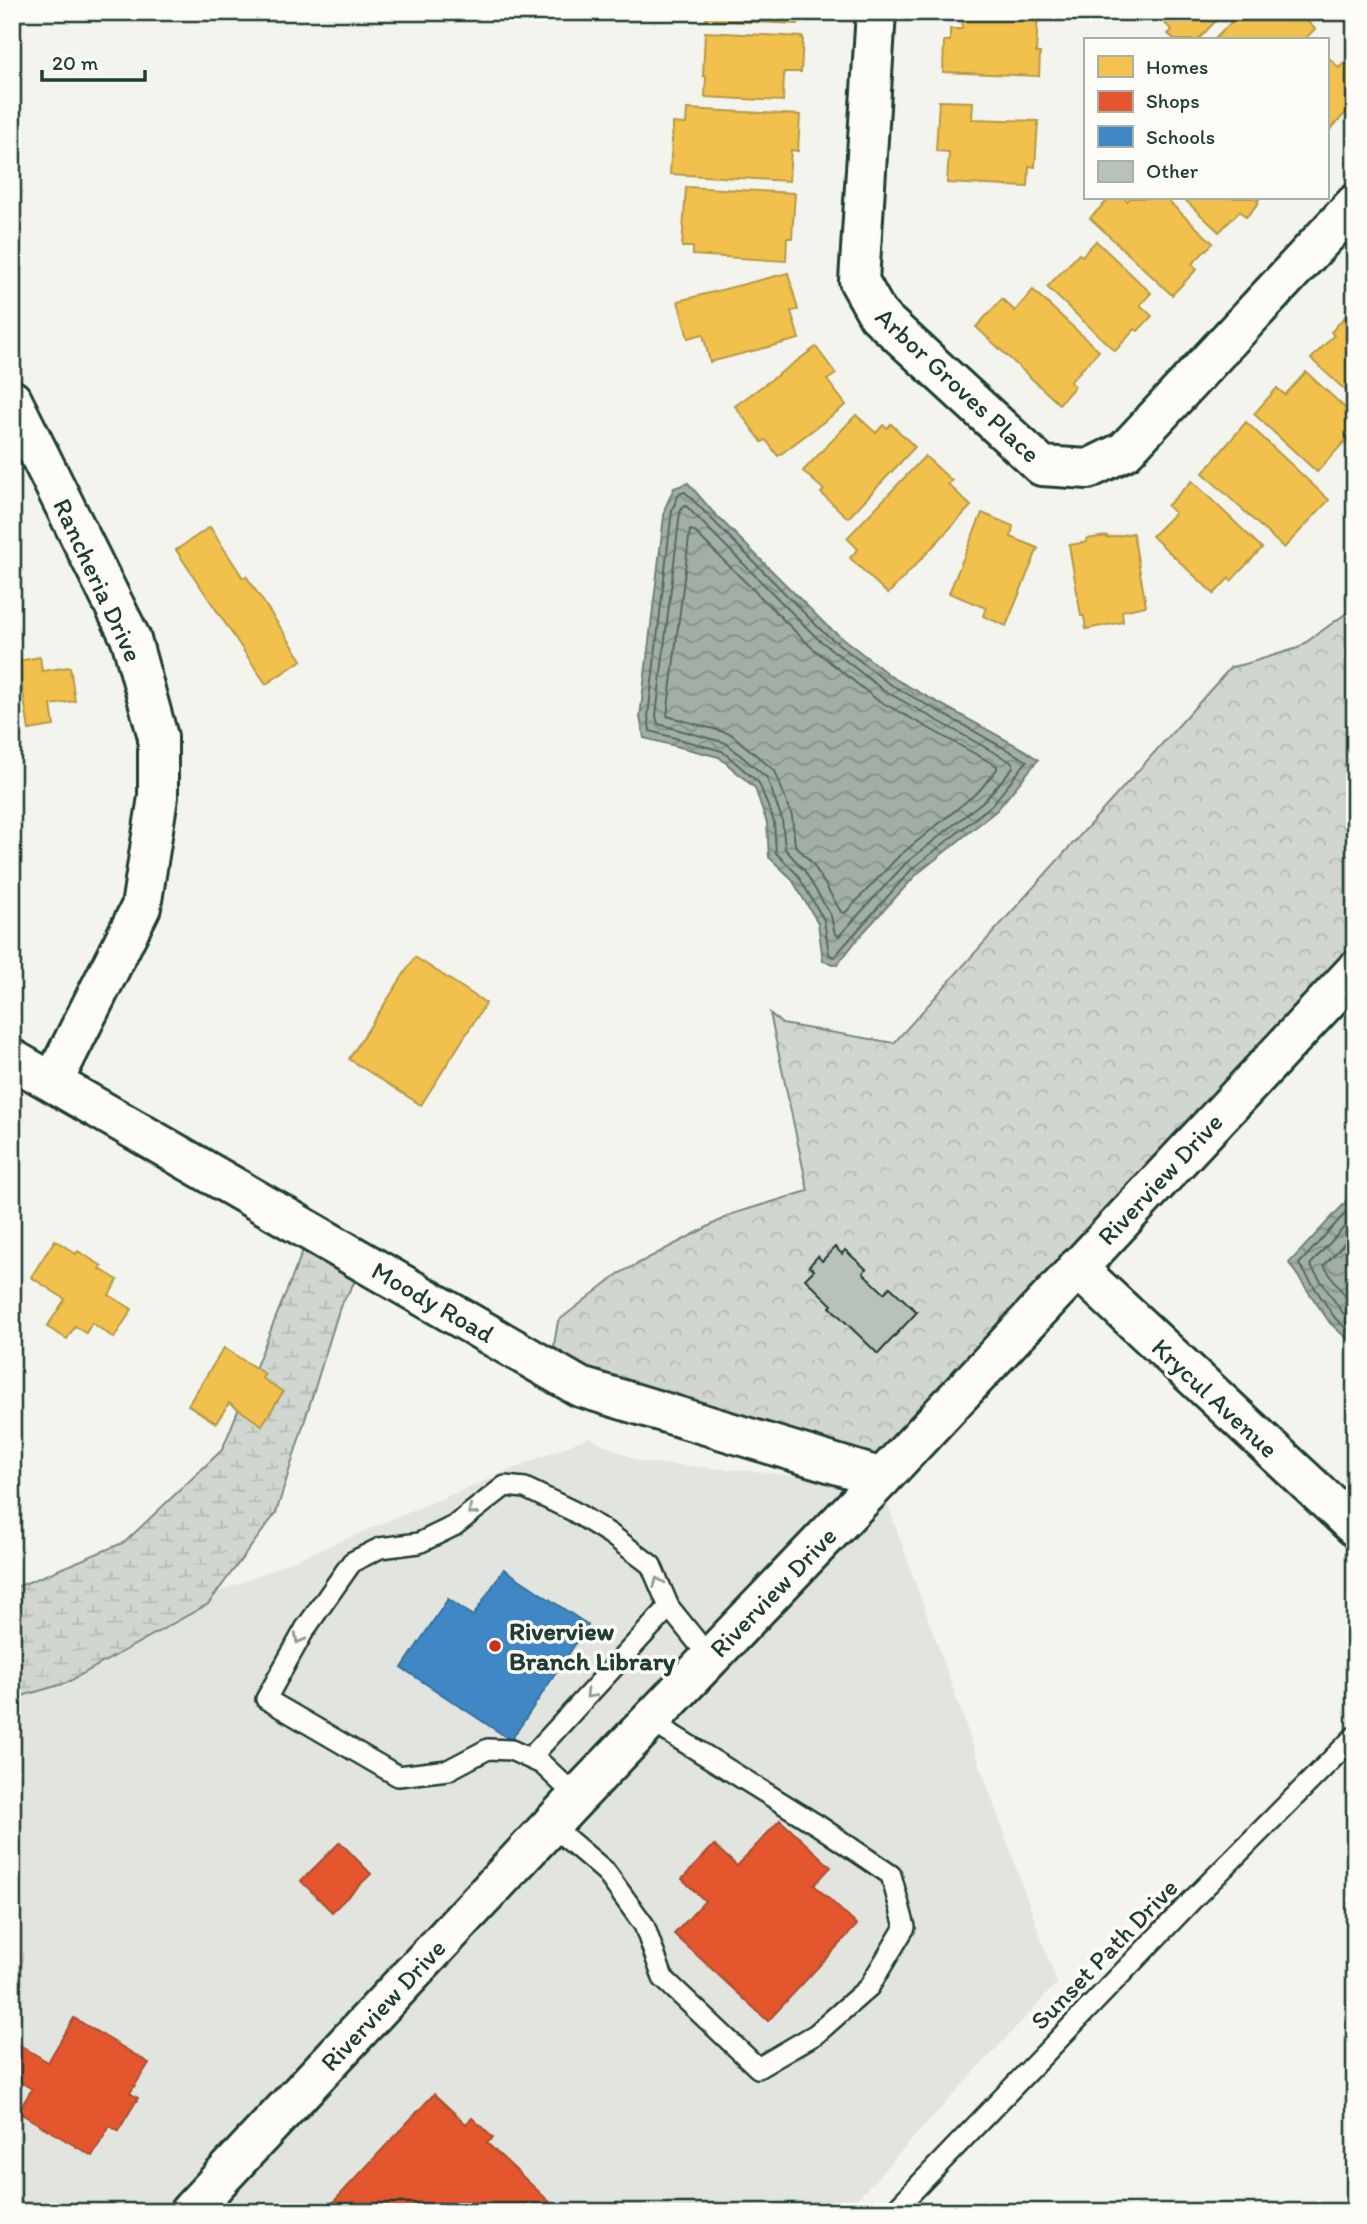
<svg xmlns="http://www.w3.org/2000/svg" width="1367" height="2224" viewBox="0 0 1367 2224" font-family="Itim,sans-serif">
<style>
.built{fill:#e2e5df}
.forest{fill:url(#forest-crowns);stroke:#788a82;stroke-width:2}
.wetland{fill:url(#wetland-marsh);stroke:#788a82;stroke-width:2}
.water{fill:url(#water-waves);stroke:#6e8179;stroke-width:2}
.homes{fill:#f2c14e;stroke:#b39946;stroke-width:2}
.shops{fill:#e4572e;stroke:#a94f30;stroke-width:2}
.schools{fill:#3f88c5;stroke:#35729a;stroke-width:2}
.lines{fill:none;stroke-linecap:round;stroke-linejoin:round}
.shore{stroke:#546a62;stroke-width:2}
.building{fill:#b9c1bb;stroke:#1f3d34;stroke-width:2}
.lane-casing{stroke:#1f3d34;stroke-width:24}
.street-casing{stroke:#1f3d34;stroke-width:44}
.secondary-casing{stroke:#1f3d34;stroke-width:44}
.lane{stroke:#fdfcf7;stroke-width:19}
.street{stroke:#fdfcf7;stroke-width:38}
.secondary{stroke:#fdfcf7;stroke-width:38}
.oneway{stroke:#8e9c96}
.poi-dot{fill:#c8321e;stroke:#fdfcf7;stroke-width:2.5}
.labels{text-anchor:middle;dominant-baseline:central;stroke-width:7;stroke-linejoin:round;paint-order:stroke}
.street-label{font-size:26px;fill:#1f3d34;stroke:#fdfcf7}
.poi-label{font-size:26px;font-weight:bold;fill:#1f3d34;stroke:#fdfcf7;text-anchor:start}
</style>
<defs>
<pattern id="forest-crowns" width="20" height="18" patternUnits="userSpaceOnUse" patternTransform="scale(1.75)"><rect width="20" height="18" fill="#d1d6d1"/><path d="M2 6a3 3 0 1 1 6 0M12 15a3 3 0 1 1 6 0" fill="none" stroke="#b3b9b4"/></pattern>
<pattern id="wetland-marsh" width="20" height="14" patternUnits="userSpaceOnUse" patternTransform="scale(1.75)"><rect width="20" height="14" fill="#d1d6d1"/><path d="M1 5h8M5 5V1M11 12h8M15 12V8" fill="none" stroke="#b3b9b4"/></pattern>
<pattern id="water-waves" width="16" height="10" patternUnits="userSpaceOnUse" patternTransform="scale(1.75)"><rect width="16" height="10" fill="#a3aea7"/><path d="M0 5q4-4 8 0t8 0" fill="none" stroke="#848f89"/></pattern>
</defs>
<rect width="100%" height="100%" fill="#f4f4ef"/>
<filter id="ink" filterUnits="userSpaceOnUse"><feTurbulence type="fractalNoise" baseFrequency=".0143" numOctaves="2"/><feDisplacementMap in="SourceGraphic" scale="14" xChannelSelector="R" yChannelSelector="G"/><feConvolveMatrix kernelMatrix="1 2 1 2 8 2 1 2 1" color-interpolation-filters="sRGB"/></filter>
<g filter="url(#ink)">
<g class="built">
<polygon points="589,1437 641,1462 817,1477 847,1486 575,1770 161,2212 12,2212 12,1699 66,1683 207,1604 216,1593"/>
<polygon points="887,1502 1057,1983 845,2212 229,2212 222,2205 592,1810"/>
</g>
<polygon class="forest" points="1355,607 1355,942 875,1457 587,1370 553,1351 558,1321 618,1274 732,1214 808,1191 770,1013 782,1024 894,1043 1231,667 1245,664 1298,648"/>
<polygon class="wetland" points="304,1248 357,1278 340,1307 276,1513 208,1604 66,1683 12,1699 12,1589 125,1542 222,1450"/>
<g class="water">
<polygon points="688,483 712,511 827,626 893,678 1026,751 1038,760 997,810 917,874 860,936 837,965 823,961 818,923 791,878 769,857 767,823 755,788 719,757 644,738 640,717 665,508 674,488"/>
<polygon points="1355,1179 1355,1346 1330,1323 1289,1263 1345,1203"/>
</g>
<g class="homes">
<polygon points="707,12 798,12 798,24 706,20"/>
<polygon points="963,12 1038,12 1036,53 1040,53 1039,76 943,72 944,41 950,41 950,29 962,29"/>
<polygon points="1153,12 1224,12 1198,40 1175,40 1168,34 1172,30"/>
<polygon points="1241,12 1298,12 1315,29 1304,40 1214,40"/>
<polygon points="705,32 803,37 801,72 784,72 783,101 705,97 706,76 703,76"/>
<polygon points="1327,56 1339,68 1345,62 1355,71 1355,103 1327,133"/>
<polygon points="939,101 973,102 972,119 1038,121 1035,167 1029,166 1028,187 947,183 949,152 936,151"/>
<polygon points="687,109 800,115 798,151 791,150 789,181 670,174 673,123 686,124"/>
<polygon points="686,187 795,193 792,238 787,238 786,261 693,255 693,247 682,247"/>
<polygon points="1110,198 1124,198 1127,201 1130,198 1165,198 1213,243 1192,264 1197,269 1172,295 1090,218"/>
<polygon points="1183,198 1260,198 1257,201 1259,203 1246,217 1240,211 1219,232"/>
<polygon points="1096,241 1151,293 1140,305 1152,316 1138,331 1135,329 1115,351 1047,287 1079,254 1082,256"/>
<polygon points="788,273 798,310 791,311 799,339 710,362 703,334 688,338 678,301"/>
<polygon points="1033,290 1099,351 1070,382 1075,386 1059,404 976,327 1002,299 1015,311"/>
<polygon points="1353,308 1355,309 1355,399 1311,359 1334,335 1331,332"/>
<polygon points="816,347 836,374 827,380 846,405 778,456 766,440 762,442 735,406"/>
<polygon points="1306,372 1355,417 1355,442 1350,447 1344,442 1317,472 1254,414 1277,388 1285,395"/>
<polygon points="856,415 876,433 883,425 887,428 891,424 915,447 848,518 821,493 824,490 803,471"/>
<polygon points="1246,422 1329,500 1284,548 1203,473"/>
<polygon points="925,456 952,481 948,484 971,506 888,594 850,558 858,549 847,538"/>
<polygon points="1192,481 1262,548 1231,581 1229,578 1214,594 1152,536 1175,513 1167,506"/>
<polygon points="982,513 1013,526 1011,537 1038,548 1006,626 983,616 986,608 949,593"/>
<polygon points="210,527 243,578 246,576 302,660 266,684 176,550"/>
<polygon points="1133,533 1146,606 1122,611 1123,622 1086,629 1084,616 1081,616 1069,545 1087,542 1086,539 1107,536 1107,538"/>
<polygon points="40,657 42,671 70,667 75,701 51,705 54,726 29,730 18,661"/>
<polygon points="415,957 486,1003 421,1105 349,1059"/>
<polygon points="55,1240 76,1254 78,1251 102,1266 100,1269 118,1280 109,1295 132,1309 114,1338 92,1323 86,1333 75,1326 67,1339 47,1327 65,1299 31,1277"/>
<polygon points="224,1348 265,1374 262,1378 283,1392 262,1425 229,1403 216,1423 188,1405"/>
</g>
<g class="shops">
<polygon points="780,1820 831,1867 814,1885 857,1925 768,2021 674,1934 705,1901 682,1879 714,1845 737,1866"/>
<polygon points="340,1842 371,1874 332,1912 301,1881"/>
<polygon points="74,2018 149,2063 130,2093 138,2098 118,2131 110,2126 92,2156 18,2112 32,2089 12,2077 12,2054 18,2044 48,2062"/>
<polygon points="434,2094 466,2124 472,2118 493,2138 487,2143 554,2206 548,2212 325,2211"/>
</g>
<polygon class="schools" points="504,1569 588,1625 511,1740 402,1668 448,1599 473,1616"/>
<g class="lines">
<g class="shore">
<polygon points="685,492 822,631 888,683 1027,761 992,805 912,869 834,957 829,954 824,920 797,874 776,853 774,822 759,783 722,751 650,731 648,716 672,510 679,494"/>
<polygon points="686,506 817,638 883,690 1013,763 1013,767 986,799 906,863 839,936 835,934 831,916 804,870 785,849 782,819 767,778 726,743 658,724 656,716 680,512 683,507"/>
<polygon points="690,530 694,531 810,646 876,699 997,766 997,769 979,791 899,856 845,913 841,912 813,864 795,845 792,816 775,771 731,734 667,716"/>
<polyline points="1355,1197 1350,1208 1299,1264 1335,1318 1355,1337"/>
<polyline points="1355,1215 1310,1265 1342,1312 1355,1325"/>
<polyline points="1355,1231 1324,1266 1355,1310"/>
</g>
</g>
<polygon class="building" points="835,1247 842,1254 845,1250 866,1269 863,1273 884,1293 890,1287 917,1312 878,1354 830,1307 832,1305 805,1279 814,1270 809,1266 818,1256 822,1261"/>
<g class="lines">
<g class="lane-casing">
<g id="lane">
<polyline points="530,1758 669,1607"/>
<polyline points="577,1797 542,1764 511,1750 488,1749 448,1770 398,1776 266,1699 305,1629 352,1562 380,1548 419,1543 454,1526 505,1486 525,1488 573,1511 610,1534 651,1565 669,1607 710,1658"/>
<polyline points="551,1825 605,1871 644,1925 663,1978 758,2068 816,2034 869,1987 905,1927 891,1875 819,1826 650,1721"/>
<polyline points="893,2212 1198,1894 1355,1736"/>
</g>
</g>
<g class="street-casing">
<g id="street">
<polyline points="876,12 859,281 878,315 1042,466 1088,469 1125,451 1355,204"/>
<polyline points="12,400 131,639 158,737 158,797 141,907 53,1082"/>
<polyline points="12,1059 580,1387 882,1478"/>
</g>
</g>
<g class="secondary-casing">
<g id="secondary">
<polyline points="1077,1268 1355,1527"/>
<polyline points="189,2212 577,1797 882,1478 1355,971"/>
</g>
</g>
<use href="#lane" class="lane"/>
<use href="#street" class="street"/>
<use href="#secondary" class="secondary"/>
</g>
<defs><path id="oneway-chevron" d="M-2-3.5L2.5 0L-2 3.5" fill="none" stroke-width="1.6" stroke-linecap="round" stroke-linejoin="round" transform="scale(1.75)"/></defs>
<g class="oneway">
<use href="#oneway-chevron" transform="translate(472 1511) rotate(140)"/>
<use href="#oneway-chevron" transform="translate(658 1582) rotate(-113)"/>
<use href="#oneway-chevron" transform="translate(299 1639) rotate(119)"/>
<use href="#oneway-chevron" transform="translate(590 1694) rotate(133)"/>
</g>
</g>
<circle class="poi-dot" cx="495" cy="1646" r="7"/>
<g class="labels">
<g class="street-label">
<text transform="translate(958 385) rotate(43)">Arbor Groves Place</text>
<text transform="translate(98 580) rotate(65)">Rancheria Drive</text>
<text transform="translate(1160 1179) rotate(-47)">Riverview Drive</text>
<text transform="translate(433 1302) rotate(30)">Moody Road</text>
<text transform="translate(1215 1398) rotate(43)">Krycul Avenue</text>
<text transform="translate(773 1592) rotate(-46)">Riverview Drive</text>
<text transform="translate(1104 1954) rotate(-46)">Sunset Path Drive</text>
<text transform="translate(383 2005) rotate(-47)">Riverview Drive</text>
</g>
<g class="poi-label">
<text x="509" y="1631">Riverview<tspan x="509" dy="30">Branch Library</tspan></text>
</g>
</g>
<rect width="1367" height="2224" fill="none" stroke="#fdfcf7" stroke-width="42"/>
<rect x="21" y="21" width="1325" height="2182" fill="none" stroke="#1f3d34" stroke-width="2.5" filter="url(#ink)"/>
<rect x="1084" y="38" width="245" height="161" fill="#fdfcf7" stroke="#a4b0a9" stroke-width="2"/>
<rect x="1098" y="56" width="35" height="21" fill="#f2c14e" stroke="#a4b0a9" stroke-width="2"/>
<text x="1146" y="74" font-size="21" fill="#1f3d34">Homes</text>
<rect x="1098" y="91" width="35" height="21" fill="#e4572e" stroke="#a4b0a9" stroke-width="2"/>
<text x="1146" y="108" font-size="21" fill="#1f3d34">Shops</text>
<rect x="1098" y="126" width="35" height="21" fill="#3f88c5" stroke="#a4b0a9" stroke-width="2"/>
<text x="1146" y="144" font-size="21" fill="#1f3d34">Schools</text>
<rect x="1098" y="161" width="35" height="21" fill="#b9c1bb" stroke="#a4b0a9" stroke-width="2"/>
<text x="1146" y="178" font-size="21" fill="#1f3d34">Other</text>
<path d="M42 70v10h103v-10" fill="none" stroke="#1f3d34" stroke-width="3.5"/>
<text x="52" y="70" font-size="21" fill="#1f3d34" stroke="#fdfcf7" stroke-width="5" paint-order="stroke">20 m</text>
</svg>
